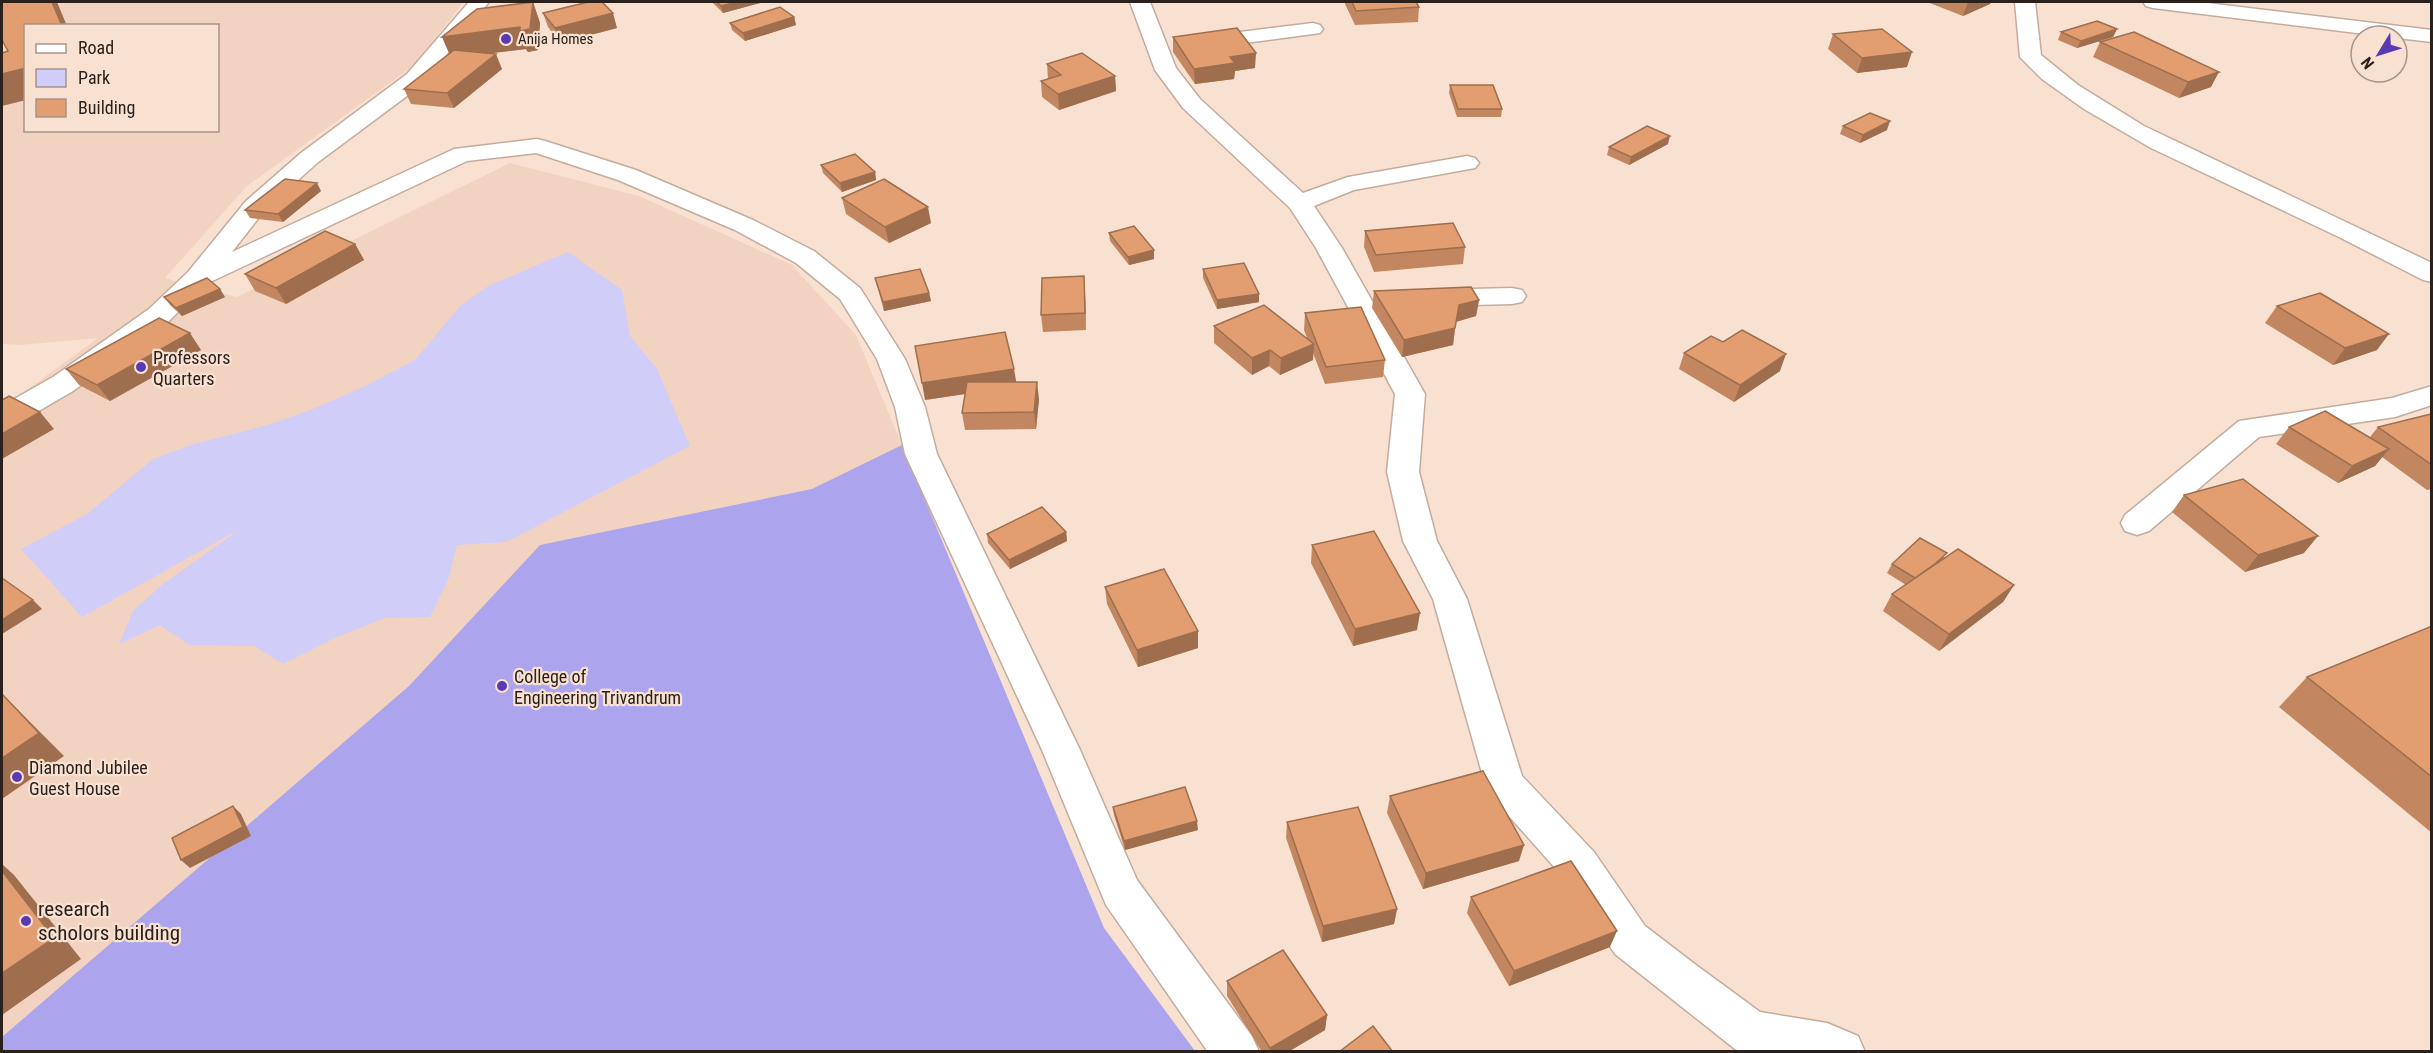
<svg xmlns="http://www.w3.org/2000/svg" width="2433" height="1053" viewBox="0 0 2433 1053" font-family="'Roboto Condensed',sans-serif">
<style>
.built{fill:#f2d3c1;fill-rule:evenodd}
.green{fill:#d0cdf9}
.forest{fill:#aca5ed}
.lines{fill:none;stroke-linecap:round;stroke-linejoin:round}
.minor-casing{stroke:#c3ac9e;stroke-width:3}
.minor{fill:#fff;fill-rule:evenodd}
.wall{fill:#c28760}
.shaded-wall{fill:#9e6e4e}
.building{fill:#e29d70;stroke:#9e6e4e;stroke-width:1.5}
.poi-dot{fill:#583bb3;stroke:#f9e1d2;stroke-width:2}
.labels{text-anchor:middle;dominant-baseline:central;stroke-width:4.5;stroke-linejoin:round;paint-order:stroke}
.far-poi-label{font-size:15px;fill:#2a211c;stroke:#f9e1d2;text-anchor:start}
.poi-label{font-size:18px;fill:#2a211c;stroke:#f9e1d2;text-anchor:start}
.near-poi-label{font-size:21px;fill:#2a211c;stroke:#f9e1d2;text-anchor:start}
</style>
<rect width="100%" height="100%" fill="#f9e1d2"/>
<path class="built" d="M2,2h462l-51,64 -166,120 -82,92 72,19 273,-134 129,33 153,69 64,70 248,593 91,123h-1193v-646l19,-11 77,-56 -78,7 -18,-1zM26,26h192v104h-192z"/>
<polygon class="green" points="568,252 622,290 630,336 657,369 690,446 506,542 457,545 448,580 430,617 385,618 337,637 283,664 254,646 189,645 160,625 119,644 133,611 163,584 240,529 82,617 21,549 87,514 153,459 194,444 271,424 313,409 361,388 415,360 460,306 488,286"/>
<polygon class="forest" points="902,445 1104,928 1195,1051 2,1052 2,1037 409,686 540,545 812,489"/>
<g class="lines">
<g class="minor-casing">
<g id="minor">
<polygon points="469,2 489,2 423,84 317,163 264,211 232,252 454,149 537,139 545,141 636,170 753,220 814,251 860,288 905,359 925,407 937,454 1080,750 1137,880 1252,1036 1259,1052 1208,1052 1106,905 1042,750 905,454 895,407 877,359 840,299 796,263 735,230 618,180 536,153 467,161 206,284 169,321 73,391 13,426 2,429 2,406 53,377 149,309 188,272 246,201 301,153 407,74"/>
<polygon points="1130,2 1150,2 1176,68 1200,99 1303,193 1348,177 1467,156 1475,158 1479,163 1475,168 1354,190 1314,206 1342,248 1425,394 1419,472 1437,541 1467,599 1522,776 1594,852 1645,926 1696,965 1760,1012 1827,1023 1858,1036 1865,1052 1742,1052 1735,1049 1615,954 1564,878 1491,796 1485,784 1433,599 1403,541 1387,472 1395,394 1316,248 1290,208 1183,108 1155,70"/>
<polygon points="2015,2 2035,2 2041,55 2078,85 2144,126 2432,263 2432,282 2423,280 2339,237 2151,148 2084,109 2042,79 2020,57"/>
<polygon points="2143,2 2199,2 2432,30 2432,42 2397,38 2397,36 2381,36 2153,8 2146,6"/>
<polygon points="1313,23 1320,25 1323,29 1320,33 1200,49 1193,47 1189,43 1193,39 1200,37"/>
<polygon points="1512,288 1522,290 1526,296 1522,302 1512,304 1433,306 1423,304 1419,298 1423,292 1433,290"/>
<polygon points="2432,386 2432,405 2395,417 2259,437 2149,531 2137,535 2125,531 2121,523 2125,515 2239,421 2392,398"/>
</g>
</g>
<use href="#minor" class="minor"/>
</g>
<g class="wall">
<polygon points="533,2 540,23 538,50 528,52 526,49 490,53 502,69 454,108 411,104 404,89"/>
<polygon points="712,2 759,2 760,3 723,13"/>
<polygon points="1345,2 1416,2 1419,7 1418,22 1355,25 1345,4"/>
<polygon points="1927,2 1991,2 1990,4 1963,16"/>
<polygon points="543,13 617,28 560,43 548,27"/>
<polygon points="794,17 796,25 745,41 732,30 730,23"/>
<polygon points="2117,29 2113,37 2077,48 2058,40 2061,32"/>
<polygon points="1833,34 1907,67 1857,73 1828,49"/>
<polygon points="1173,37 1255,68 1235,71 1234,79 1195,84 1173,52"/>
<polygon points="2100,42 2211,87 2179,98 2093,57"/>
<polygon points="1047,64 1115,76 1116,91 1059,110 1042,97 1041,81 1048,79"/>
<polygon points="1450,85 1502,109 1501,117 1457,117 1449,93"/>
<polygon points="1843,126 1887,130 1860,143 1840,134"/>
<polygon points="1668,144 1629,165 1607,155 1609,147"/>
<polygon points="821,165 875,172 876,180 842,192 823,173"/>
<polygon points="321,191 283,222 250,218 245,210"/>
<polygon points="842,198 931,223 889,243 846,214"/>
<polygon points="1365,231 1465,247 1463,264 1374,272 1364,247"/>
<polygon points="1109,233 1154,259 1129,265 1110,241"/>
<polygon points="355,244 364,260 286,304 255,291 245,274"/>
<polygon points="1203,269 1259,302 1217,309 1203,278"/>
<polygon points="875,278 929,293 931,301 884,311"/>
<polygon points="1374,291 1479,300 1476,316 1456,321 1453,345 1402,357 1372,308"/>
<polygon points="1085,293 1086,330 1043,332 1041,315"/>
<polygon points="164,297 225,297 182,316 170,305"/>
<polygon points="2277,306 2377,350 2333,365 2265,323"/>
<polygon points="1305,313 1385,360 1383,377 1325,384 1313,353 1313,360 1280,375 1269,366 1252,375 1214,343 1214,326 1307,338 1304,330"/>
<polygon points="1723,342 1780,371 1734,402 1679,369 1684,353"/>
<polygon points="201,350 110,401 79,385 66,369"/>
<polygon points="1016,382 1039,399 1036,429 965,430 962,413 965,394 925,400"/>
<polygon points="2432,415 2432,489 2427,490 2382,457 2375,466 2338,483 2276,444 2289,427 2370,437 2378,427"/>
<polygon points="2184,495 2304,553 2245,572 2172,512"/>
<polygon points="1066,532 1067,541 1010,569 988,543 987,534"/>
<polygon points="1312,545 1417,630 1353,646 1311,563"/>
<polygon points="1945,557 2014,585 2003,602 1939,651 1883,611 1892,594 1906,585 1887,573 1892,564"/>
<polygon points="1105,587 1198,648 1138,667 1107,604"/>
<polygon points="2432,626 2432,833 2279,707 2307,677"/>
<polygon points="1390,796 1519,861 1423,889 1387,813"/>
<polygon points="1113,807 1198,830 1125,850 1114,815"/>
<polygon points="1287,822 1397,909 1394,924 1322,942 1286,838"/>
<polygon points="1471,897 1610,947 1509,986 1467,913"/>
<polygon points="1227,981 1327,1015 1325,1030 1288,1052 1262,1052 1227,996"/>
</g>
<g class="shaded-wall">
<polygon points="52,2 57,2 67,26 62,26"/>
<polygon points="533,2 540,23 538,50 528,52 526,49 451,58 442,37"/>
<polygon points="737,2 759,2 760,3 723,13 721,6"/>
<polygon points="1968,2 1991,2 1990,4 1963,16"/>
<polygon points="613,13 617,28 560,43 555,28"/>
<polygon points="794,17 796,25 745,41 743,33"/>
<polygon points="2117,29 2113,37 2077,48 2081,41"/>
<polygon points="1912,52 1907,67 1857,73 1862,58"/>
<polygon points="1256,53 1255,68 1235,71 1234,79 1195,84 1194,69 1230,57"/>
<polygon points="496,54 502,69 454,108 447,93"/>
<polygon points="26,68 26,100 2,106 2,74"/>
<polygon points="2219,72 2211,87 2179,98 2188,82"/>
<polygon points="1115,76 1116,91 1059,110 1058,94"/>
<polygon points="1890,121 1887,130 1860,143 1863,135"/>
<polygon points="1670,136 1668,144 1629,165 1631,157"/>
<polygon points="875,172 876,180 842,192 840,183"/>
<polygon points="317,183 321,191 283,222 278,214"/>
<polygon points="928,207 931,223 889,243 885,227"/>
<polygon points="355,244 364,260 286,304 276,288"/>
<polygon points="1154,250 1154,259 1129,265 1128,257"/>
<polygon points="1084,276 1085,293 1086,330 1085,313"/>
<polygon points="220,289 225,297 182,316 176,308"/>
<polygon points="929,293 931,301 884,311 883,302"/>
<polygon points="1259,294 1259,302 1217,309 1217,300"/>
<polygon points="1479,300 1476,316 1456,322 1459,305"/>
<polygon points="1455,328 1453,345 1402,357 1404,340"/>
<polygon points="190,333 201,350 110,401 97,385"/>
<polygon points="2389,334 2377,350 2333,365 2345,348"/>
<polygon points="1314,344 1313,360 1280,375 1281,358"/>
<polygon points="1270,350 1269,366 1252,375 1252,358"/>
<polygon points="1786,354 1780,371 1734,402 1740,385"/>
<polygon points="1014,369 1017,386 925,400 922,383"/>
<polygon points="1037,382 1039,399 1036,429 1034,412"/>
<polygon points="40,412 54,429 2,459 2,434"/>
<polygon points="2389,449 2375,466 2338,483 2352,466"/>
<polygon points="1066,532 1067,541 1010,569 1009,560"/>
<polygon points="2318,536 2304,553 2245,572 2258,555"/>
<polygon points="2014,585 2003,602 1939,651 1949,634"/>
<polygon points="33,600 42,609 2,634 2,620"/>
<polygon points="1420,613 1417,630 1353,646 1355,629"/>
<polygon points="1198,631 1198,648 1138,667 1137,650"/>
<polygon points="2,694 64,756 2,799"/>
<polygon points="233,806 241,814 251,836 190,868 181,860"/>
<polygon points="1197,821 1198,830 1125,850 1124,841"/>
<polygon points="1524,845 1519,861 1423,889 1426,873"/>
<polygon points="2,864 14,875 81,959 2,1015"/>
<polygon points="1397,909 1394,924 1322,942 1323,926"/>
<polygon points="1617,931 1610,947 1509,986 1514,971"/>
<polygon points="1327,1015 1325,1030 1288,1052 1269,1052 1270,1048"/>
</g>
<g class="building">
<polygon points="2,2 52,2 62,26 26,26 26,68 2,74 2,53 8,51 2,40"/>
<polygon points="533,2 530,29 520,31 520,27 442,37 477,9"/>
<polygon points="588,2 602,2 613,13 555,28 543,13"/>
<polygon points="717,2 737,2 721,6"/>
<polygon points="1352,2 1416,2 1419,7 1356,11"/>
<polygon points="780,7 794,17 743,33 730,23"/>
<polygon points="2097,21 2117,29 2081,41 2061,32"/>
<polygon points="1237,28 1256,53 1230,57 1235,63 1194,69 1173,37"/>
<polygon points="1882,29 1912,52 1862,58 1833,34"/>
<polygon points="2134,32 2219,72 2188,82 2100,42"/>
<polygon points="454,50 496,54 447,93 404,89"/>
<polygon points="1082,53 1115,76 1058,94 1041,81 1061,75 1047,64"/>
<polygon points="1450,85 1493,85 1502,109 1458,109"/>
<polygon points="1870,113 1890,121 1863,135 1843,126"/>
<polygon points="1647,126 1670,136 1631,157 1609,147"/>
<polygon points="855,154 875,172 840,183 821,165"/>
<polygon points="285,179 317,183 278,214 245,210"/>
<polygon points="884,179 928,207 885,227 842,198"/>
<polygon points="1453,223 1465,247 1376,255 1365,231"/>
<polygon points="1134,226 1154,250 1128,257 1109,233"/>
<polygon points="325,231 355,244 276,288 245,274"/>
<polygon points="1244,263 1259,294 1217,300 1203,269"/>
<polygon points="920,269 929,293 883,302 875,278"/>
<polygon points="1084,276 1085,313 1041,315 1042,278"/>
<polygon points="207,278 220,289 176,308 164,297"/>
<polygon points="1471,287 1479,300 1459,305 1455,328 1404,340 1374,291"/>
<polygon points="2320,293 2389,334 2345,348 2277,306"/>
<polygon points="1264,305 1314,344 1281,358 1270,350 1252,358 1214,326"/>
<polygon points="1361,307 1385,360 1326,367 1305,313"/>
<polygon points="159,318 190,333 97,385 66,369"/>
<polygon points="1742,330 1786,354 1740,385 1684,353 1711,336 1723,342"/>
<polygon points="1005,332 1014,369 922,383 915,346"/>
<polygon points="967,382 1037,382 1034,412 962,413"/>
<polygon points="9,396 40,412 2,434 2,400"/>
<polygon points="2325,411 2389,449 2352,466 2289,427"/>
<polygon points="2431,414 2432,465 2378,427"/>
<polygon points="2243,479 2318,536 2258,555 2184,495"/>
<polygon points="1042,507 1066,532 1009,560 987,534"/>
<polygon points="1374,531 1420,613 1355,629 1312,545"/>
<polygon points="1920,538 1947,553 1936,563 1915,578 1892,564"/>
<polygon points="1958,549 2014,585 1949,634 1892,594"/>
<polygon points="1164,569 1198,631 1137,650 1105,587"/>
<polygon points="2,578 33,600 2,620"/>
<polygon points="2432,626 2432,777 2307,677"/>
<polygon points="2,694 39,733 2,758"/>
<polygon points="1483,771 1524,845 1426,873 1390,796"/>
<polygon points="1185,787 1197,821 1124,841 1113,807"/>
<polygon points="233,806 243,827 181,860 172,838"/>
<polygon points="1358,807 1397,909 1323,926 1287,822"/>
<polygon points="1571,861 1617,931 1514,971 1471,897"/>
<polygon points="2,871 54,938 2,973"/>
<polygon points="1283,950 1327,1015 1270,1048 1227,981"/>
<polygon points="1373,1026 1393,1052 1339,1052"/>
</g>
<g class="poi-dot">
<circle cx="506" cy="39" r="6"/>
<circle cx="141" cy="367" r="6"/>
<circle cx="502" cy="686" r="6"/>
<circle cx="17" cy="777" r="6"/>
<circle cx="26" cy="921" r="6"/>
</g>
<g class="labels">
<g class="far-poi-label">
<text x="518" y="39">Anija Homes</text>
</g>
<g class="poi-label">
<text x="153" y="357">Professors<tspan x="153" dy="21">Quarters</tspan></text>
<text x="514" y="676">College of<tspan x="514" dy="21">Engineering Trivandrum</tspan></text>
<text x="29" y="767">Diamond Jubilee<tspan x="29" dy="21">Guest House</tspan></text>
</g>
<g class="near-poi-label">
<text x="38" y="909">research<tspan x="38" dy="24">scholors building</tspan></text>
</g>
</g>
<rect width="2433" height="1053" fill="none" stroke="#2a211c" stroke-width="6"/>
<rect x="24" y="24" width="195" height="108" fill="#f9e1d2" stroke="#a69489" stroke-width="1.5"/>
<rect x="36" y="44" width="30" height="9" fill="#ffffff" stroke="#a69489" stroke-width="1.5"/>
<text x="78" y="54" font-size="18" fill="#2a211c">Road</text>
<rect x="36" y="69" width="30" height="18" fill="#d0cdf9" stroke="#a69489" stroke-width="1.5"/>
<text x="78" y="84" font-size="18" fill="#2a211c">Park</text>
<rect x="36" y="99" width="30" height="18" fill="#e29d70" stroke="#a69489" stroke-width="1.5"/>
<text x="78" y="114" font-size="18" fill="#2a211c">Building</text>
<g transform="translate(2379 54) rotate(232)"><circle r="28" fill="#f9e1d2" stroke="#a69489" stroke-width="1.5"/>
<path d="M0-4.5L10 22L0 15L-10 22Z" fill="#583bb3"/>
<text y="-9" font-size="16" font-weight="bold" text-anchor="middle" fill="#2a211c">N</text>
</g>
</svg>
